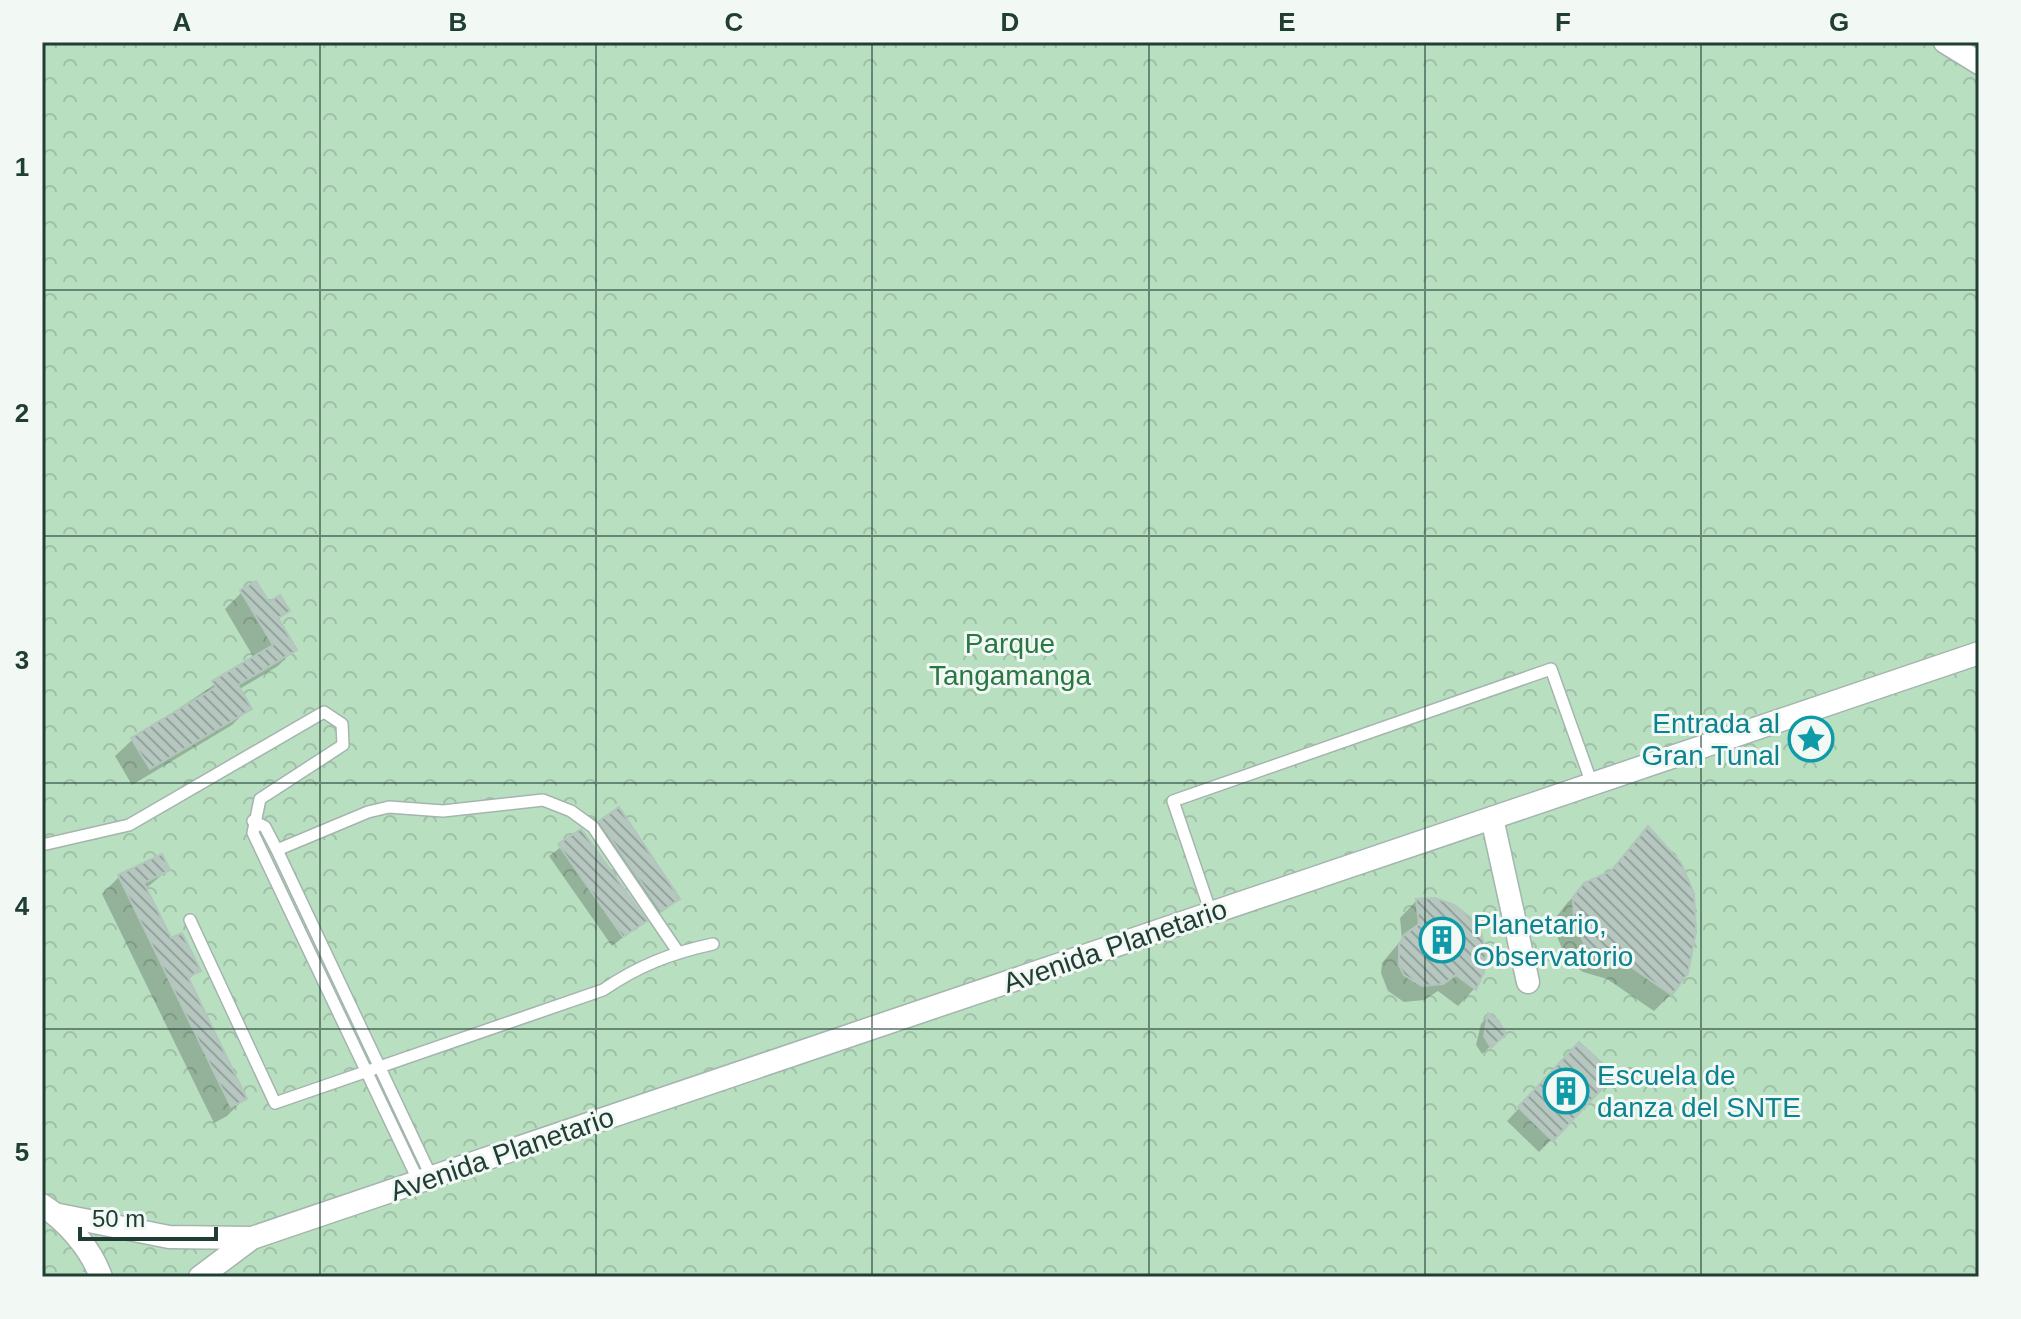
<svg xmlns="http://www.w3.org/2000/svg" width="2021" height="1319" viewBox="0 0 2021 1319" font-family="Helvetica,sans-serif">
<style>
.forest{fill:url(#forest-crowns)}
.shadow{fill:#0003}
.building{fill:url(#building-back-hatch);stroke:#b3c6be;stroke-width:2}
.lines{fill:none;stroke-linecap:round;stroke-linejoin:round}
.lane-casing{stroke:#a4b5ae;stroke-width:14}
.street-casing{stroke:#a4b5ae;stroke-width:25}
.lane{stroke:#fff;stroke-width:11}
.street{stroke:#fff;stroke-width:22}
.grid{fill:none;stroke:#213e35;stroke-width:2;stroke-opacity:0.55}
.labels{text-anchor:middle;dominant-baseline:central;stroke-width:6;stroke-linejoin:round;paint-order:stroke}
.park-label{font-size:28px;fill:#297743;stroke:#f2f9f5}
.culture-label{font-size:28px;fill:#0d838f;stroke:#f2f9f5;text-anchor:start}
.street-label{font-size:28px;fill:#213e35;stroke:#f2f9f5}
.neatline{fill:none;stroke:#213e35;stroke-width:3}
.grid-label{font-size:26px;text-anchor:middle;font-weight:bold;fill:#213e35}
</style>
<defs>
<pattern id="forest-crowns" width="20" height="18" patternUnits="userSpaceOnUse" patternTransform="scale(2)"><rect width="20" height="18" fill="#b9dfc1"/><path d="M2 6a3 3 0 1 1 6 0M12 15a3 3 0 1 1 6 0" fill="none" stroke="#9fc0a6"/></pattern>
<pattern id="building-back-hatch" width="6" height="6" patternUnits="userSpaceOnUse" patternTransform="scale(2)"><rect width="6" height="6" fill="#b6c7c0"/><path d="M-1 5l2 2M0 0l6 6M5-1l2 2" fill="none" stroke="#94a39d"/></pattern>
</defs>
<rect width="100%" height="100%" fill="#e1ede7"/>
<rect class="forest" x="42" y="42" width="1937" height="1235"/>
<g class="shadow">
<polygon points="242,592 287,611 278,620 295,649 278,666 238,690 249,708 232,725 132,785 115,756 132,740 254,658 225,609"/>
<polygon points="600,822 677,899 669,907 652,918 592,830"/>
<polygon points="1648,829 1671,994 1654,1011 1607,979 1583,972 1567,960 1558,939 1557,916 1568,902 1586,885 1607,875"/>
<polygon points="581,832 644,921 612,946 549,856"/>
<polygon points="168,870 145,889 170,941 198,970 187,981 244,1099 227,1116 214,1123 102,894 119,877"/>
<polygon points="1416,901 1482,972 1474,989 1458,1006 1438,991 1424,1000 1404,1002 1388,991 1381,973 1382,963 1402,939 1400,918"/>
<polygon points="1488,1016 1504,1034 1482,1054 1476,1045 1481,1024"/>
<polygon points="1567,1058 1552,1139 1539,1152 1507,1121"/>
</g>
<g class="building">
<polygon points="256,581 269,602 280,595 290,611 278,618 297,650 238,685 252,709 150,769 131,738 216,687 212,681 273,645 240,590"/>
<polygon points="619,807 680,899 661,911 599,821"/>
<polygon points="1648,826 1681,863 1694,893 1696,932 1688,973 1672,995 1624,962 1600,955 1584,943 1574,921 1573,897 1584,883 1611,871"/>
<polygon points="581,829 647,921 623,937 558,844"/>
<polygon points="162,854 170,870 144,883 171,938 182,933 201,971 188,977 247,1099 231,1107 118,875"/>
<polygon points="1435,898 1454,905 1470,917 1481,933 1486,952 1484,972 1476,990 1456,975 1443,984 1422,986 1404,975 1399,965 1399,945 1404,935 1419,924 1416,899"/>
<polygon points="1488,1013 1498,1020 1506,1034 1491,1048 1484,1036"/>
<polygon points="1579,1042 1615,1075 1553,1141 1518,1107"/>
</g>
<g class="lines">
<g class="lane-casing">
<g id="lane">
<polyline points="253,821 265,827 277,850 432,1178"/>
<polyline points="42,845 129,825 324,712 342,724 343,745 260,799 253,833 419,1182"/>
<polyline points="277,850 368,812 389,807 443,811 543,800 571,811 593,827 678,952"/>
<polyline points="1211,913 1173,801 1551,669 1592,784"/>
<path d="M190,920l85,183 328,-113c35,-24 68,-37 110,-46"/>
</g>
</g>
<g class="street-casing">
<g id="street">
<polyline points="1945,42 1979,63"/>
<polyline points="1492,818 1528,982"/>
<path d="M42,1205c25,16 49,44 59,72"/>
<polyline points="59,1215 169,1237 252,1238"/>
<polyline points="200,1277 252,1238 1979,653"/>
</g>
</g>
<use href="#lane" class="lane"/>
<use href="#street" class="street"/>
</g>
<path class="grid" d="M320,42v1235M596,42v1235M872,42v1235M1149,42v1235M1425,42v1235M1701,42v1235M42,290h1937M42,536h1937M42,783h1937M42,1029h1937"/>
<defs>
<g id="sight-ring" transform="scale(2.3)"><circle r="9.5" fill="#f2f9f5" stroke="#0f9aa8" stroke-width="1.5"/><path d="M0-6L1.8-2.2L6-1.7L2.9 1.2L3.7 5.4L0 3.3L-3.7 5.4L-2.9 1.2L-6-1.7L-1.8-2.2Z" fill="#0f9aa8"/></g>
<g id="building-ring" transform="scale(2.3)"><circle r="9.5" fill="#f2f9f5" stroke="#0f9aa8" stroke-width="1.5"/><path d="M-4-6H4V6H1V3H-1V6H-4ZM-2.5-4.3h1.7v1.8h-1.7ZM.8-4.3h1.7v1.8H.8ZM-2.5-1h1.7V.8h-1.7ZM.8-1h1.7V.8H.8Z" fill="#0f9aa8"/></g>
</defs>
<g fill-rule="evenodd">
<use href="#sight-ring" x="1811" y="739"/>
<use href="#building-ring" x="1442" y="940"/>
<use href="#building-ring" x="1566" y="1091"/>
</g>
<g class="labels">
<g class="park-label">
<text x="1010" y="643">Parque<tspan x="1010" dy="32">Tangamanga</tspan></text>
</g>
<g class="culture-label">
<text x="1780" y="723" text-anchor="end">Entrada al<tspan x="1780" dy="32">Gran Tunal</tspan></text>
<text x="1473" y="924">Planetario,<tspan x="1473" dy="32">Observatorio</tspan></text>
<text x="1597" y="1075">Escuela de<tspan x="1597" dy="32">danza del SNTE</tspan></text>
</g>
<g class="street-label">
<text transform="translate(1115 946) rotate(-19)">Avenida Planetario</text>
<text transform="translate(502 1154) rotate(-19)">Avenida Planetario</text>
</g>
</g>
<rect width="2021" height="1319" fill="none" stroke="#f2f9f5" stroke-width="88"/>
<path d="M80 1227v12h136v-12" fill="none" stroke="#213e35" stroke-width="4"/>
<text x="92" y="1227" font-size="24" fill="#213e35" stroke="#f2f9f5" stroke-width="6" paint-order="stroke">50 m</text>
<rect x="44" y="44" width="1933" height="1231" class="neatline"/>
<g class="grid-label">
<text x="182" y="31">A</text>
<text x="458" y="31">B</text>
<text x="734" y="31">C</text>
<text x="1010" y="31">D</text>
<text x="1287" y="31">E</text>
<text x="1563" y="31">F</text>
<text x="1839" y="31">G</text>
<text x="22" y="176">1</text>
<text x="22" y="422">2</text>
<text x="22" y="669">3</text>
<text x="22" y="915">4</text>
<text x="22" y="1161">5</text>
</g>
</svg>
